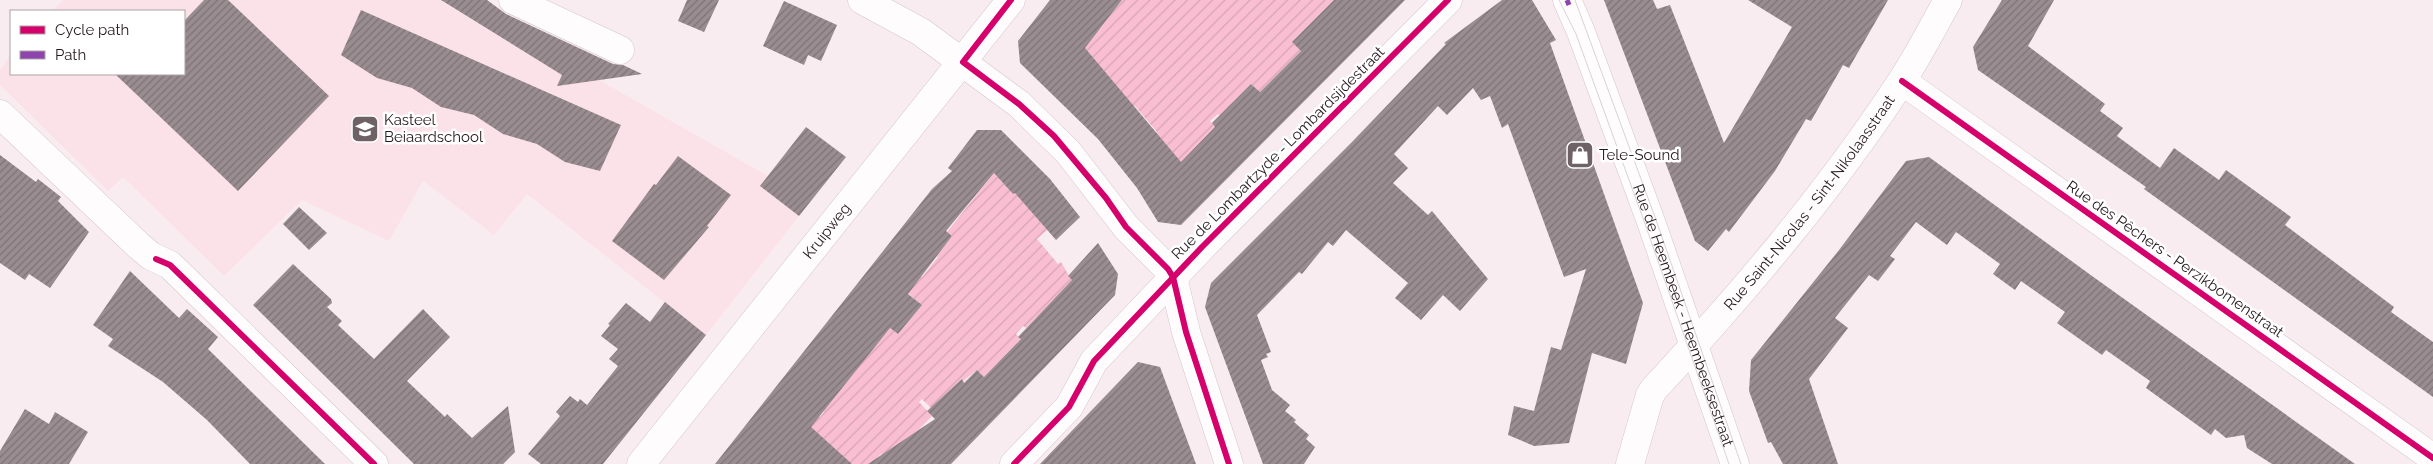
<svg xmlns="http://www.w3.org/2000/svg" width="2433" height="464" viewBox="0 0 2433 464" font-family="Raleway,sans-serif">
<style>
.built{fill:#fbe2e9}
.garden{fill:url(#garden-furrows)}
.building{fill:url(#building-hatch)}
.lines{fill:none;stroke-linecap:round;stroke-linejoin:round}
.minor-casing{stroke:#d3c7cb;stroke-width:29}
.minor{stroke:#fefcfd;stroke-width:28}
.tram{stroke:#d8d3d5;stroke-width:1}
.quiet{stroke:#8e44ad;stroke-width:5;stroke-dasharray:10 5;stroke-linecap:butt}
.cycleway-casing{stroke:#fff;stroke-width:9}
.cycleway{stroke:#d6006c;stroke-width:6}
.labels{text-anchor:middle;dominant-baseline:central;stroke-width:5;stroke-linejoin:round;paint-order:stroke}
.poi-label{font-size:15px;fill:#25181c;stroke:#fff;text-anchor:start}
.street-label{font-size:15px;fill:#25181c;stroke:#fff}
</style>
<defs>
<pattern id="garden-furrows" width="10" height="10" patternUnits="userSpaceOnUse" patternTransform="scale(1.25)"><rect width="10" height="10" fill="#fabed3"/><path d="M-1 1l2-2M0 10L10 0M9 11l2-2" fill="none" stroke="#d6a3b5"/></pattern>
<pattern id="building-hatch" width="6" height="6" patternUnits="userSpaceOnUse" patternTransform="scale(1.25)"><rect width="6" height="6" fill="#998d91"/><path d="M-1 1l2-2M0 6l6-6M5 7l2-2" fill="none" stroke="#7d7276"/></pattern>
</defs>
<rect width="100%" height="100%" fill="#f9ecf0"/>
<polygon class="built" points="63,0 440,0 506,41 599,80 768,176 771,172 810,202 706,335 527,194 494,235 423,181 389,241 302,200 224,276 123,177 108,191 0,85 0,70 11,54 11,74 184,74 184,11 52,11"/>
<g class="garden">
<polygon points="1122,0 1334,0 1292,42 1301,51 1260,92 1251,84 1231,104 1224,120 1218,114 1210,121 1216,128 1173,180 1143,142 1157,132 1135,106 1128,112 1084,67 1077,29 1099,30"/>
<polygon points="994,173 1013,194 1016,192 1047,230 1037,239 1058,264 1061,262 1072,281 1026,328 1023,326 1016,334 1021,339 984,377 977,370 963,381 962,379 932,409 922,399 919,402 932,416 888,461 881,454 871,464 778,464 817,415 820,417 824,412 820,408 830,403 837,394 875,317 898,334 921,305 908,293 915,271 922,277 938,257 936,256 952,236 947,232"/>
</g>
<g class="building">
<polygon points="204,0 228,0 329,96 238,191 115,74 184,74 184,21"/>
<polygon points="441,0 487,0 506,14 613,64 623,65 642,74 557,86 562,75"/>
<polygon points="687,0 719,0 704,32 678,21"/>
<polygon points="1050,0 1122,0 1085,48 1181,162 1215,127 1212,123 1251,84 1260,92 1301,51 1292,42 1334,0 1405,0 1181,225 1158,222 1137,188 1098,139 1020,63 1018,41"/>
<polygon points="1502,0 1532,0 1556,40 1550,43 1643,303 1626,364 1592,353 1569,443 1534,446 1508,435 1514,406 1534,411 1551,347 1561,350 1586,269 1564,277 1508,124 1502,128 1490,96 1481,100 1473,88 1447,115 1438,106 1394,154 1408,168 1393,183 1428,215 1432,211 1488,279 1460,311 1443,295 1421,320 1395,298 1408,283 1346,230 1333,246 1328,242 1302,274 1299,272 1257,315 1271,352 1266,354 1268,357 1261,360 1272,390 1290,405 1285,411 1296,420 1294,422 1309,435 1306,439 1315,447 1304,464 1263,464 1205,307 1211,283 1352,142 1446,44 1444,43"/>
<polygon points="1604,0 1653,0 1657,9 1670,5 1724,143 1792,27 1748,0 1888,0 1849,68 1843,65 1811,121 1806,119 1775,171 1729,232 1726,229 1708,251 1695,241"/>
<polygon points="2002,0 2054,0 2028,46 2105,104 2100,111 2123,128 2117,136 2160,168 2174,148 2219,180 2226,170 2291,217 2285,225 2394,307 2391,312 2433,342 2433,397 2144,189 2146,187 1978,70 1973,47"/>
<polygon points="784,1 837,25 821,61 808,55 804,65 763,46"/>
<polygon points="361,10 621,125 600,171 565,162 537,144 503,134 474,115 441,107 412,88 377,78 341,55"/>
<polygon points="806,127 846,157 799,216 760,186"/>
<polygon points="977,130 1001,130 1050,179 1080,217 1056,240 1015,193 1013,194 994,173 946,231 952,236 908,294 922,305 898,334 890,328 811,427 852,464 715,464 932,189 952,171 948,168"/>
<polygon points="0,155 36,182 38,179 61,197 58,201 89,232 50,288 29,274 25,280 0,263"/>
<polygon points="678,156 731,195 707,226 709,227 664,280 612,241 654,184 656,185"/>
<polygon points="1929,157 2092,276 2355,464 2272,464 2247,448 2244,435 2226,438 2215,429 2211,435 2146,388 2150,381 2106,350 2102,355 2057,323 2065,312 2021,281 2015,290 1993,274 2000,264 1956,232 1947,245 1916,222 1890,256 1895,259 1878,281 1869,275 1835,318 1848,328 1809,379 1838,464 1783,464 1771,442 1768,443 1749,391 1751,360 1839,250 1906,161"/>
<polygon points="299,207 327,233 309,250 283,224"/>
<polygon points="1098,243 1118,274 1115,295 951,464 868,464 935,419 927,411 962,379 964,383 977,370 984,377 1021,339 1018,337 1072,280 1068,276"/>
<polygon points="293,264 331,299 332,303 327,307 342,321 338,325 374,359 423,309 450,337 407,381 445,417 447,414 472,438 508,406 515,452 503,464 414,464 253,305"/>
<polygon points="130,271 179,318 187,309 218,337 208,349 325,464 250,464 207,420 163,382 108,346 113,339 93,325"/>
<polygon points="665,302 706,335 603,464 541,464 528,454 560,416 556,412 570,396 578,402 580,399 587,405 618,366 609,359 618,349 601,336 610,325 608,324 626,303 650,322"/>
<polygon points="1138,362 1160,367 1196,464 1040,464"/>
<polygon points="25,409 49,424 55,412 88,432 69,464 0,464 0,451"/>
</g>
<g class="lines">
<g class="minor-casing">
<g id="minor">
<polyline points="513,0 620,50"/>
<polyline points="862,0 921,32 1019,104 1068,152 1126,227 1168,269 1173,277 1186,332 1229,464"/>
<path id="s1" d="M1567,0l14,32 69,187 85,245"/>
<polyline points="1902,81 2433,458"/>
<polyline points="0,114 139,246 151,256 170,265 374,464"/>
<path id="s2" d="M641,464l370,-464"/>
<polyline points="1014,464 1069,407 1094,361 1202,247 1448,0"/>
<path id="s3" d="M1630,464l20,-69 4,-6c89,-96 175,-197 247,-307 17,-26 32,-55 47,-82"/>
</g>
</g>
<use href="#minor" class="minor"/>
<g class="tram">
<polyline points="1559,0 1576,34 1644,221 1729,464"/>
<polyline points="1575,0 1655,217 1741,464"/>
</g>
<polyline class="quiet" points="1567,0 1569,5"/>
<g class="cycleway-casing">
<g id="cycleway">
<polyline points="1011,0 963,62 1019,104 1054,136 1106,198 1126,227 1168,269 1173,277 1186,332 1229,464"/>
<polyline points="1902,81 2433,458"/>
<polyline points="156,259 170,265 374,464"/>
<polyline points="1014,464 1069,407 1094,361 1202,247 1448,0"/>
</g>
</g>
<use href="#cycleway" class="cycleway"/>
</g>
<defs>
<g id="school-square" transform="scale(1.4375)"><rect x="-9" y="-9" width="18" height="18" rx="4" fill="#6f6266" stroke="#fff"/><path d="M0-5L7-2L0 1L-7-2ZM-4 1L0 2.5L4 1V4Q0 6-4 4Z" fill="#fff"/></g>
<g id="shop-square" transform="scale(1.4375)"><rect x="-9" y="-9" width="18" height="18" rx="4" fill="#6f6266" stroke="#fff"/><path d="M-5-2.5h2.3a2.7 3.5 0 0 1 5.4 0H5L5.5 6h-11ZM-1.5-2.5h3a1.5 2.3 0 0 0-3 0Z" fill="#fff"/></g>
</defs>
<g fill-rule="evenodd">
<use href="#school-square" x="365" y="129"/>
<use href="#shop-square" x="1580" y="155"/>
</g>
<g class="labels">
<g class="poi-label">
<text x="384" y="120">Kasteel<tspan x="384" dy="17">Beiaardschool</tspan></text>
<text x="1599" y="155">Tele-Sound</text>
</g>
<g class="street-label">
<text transform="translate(1278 153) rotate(-45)">Rue de Lombartzyde - Lombardsijdestraat</text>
<text stroke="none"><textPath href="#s3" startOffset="322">Rue Saint-Nicolas - Sint-Nikolaasstraat</textPath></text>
<text stroke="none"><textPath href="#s2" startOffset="298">Kruipweg</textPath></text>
<text transform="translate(2175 259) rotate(35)">Rue des Pêchers - Perzikbomenstraat</text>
<text stroke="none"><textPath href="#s1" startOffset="336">Rue de Heembeek - Heembeeksestraat</textPath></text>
</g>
</g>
<rect x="10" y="10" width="175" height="65" fill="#ffffff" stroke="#a8a3a4"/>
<rect x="20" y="26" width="25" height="8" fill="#d6006c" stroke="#a8a3a4"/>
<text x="55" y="35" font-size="15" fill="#25181c">Cycle path</text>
<rect x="20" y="51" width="25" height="8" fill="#8e44ad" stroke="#a8a3a4"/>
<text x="55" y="60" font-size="15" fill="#25181c">Path</text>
</svg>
